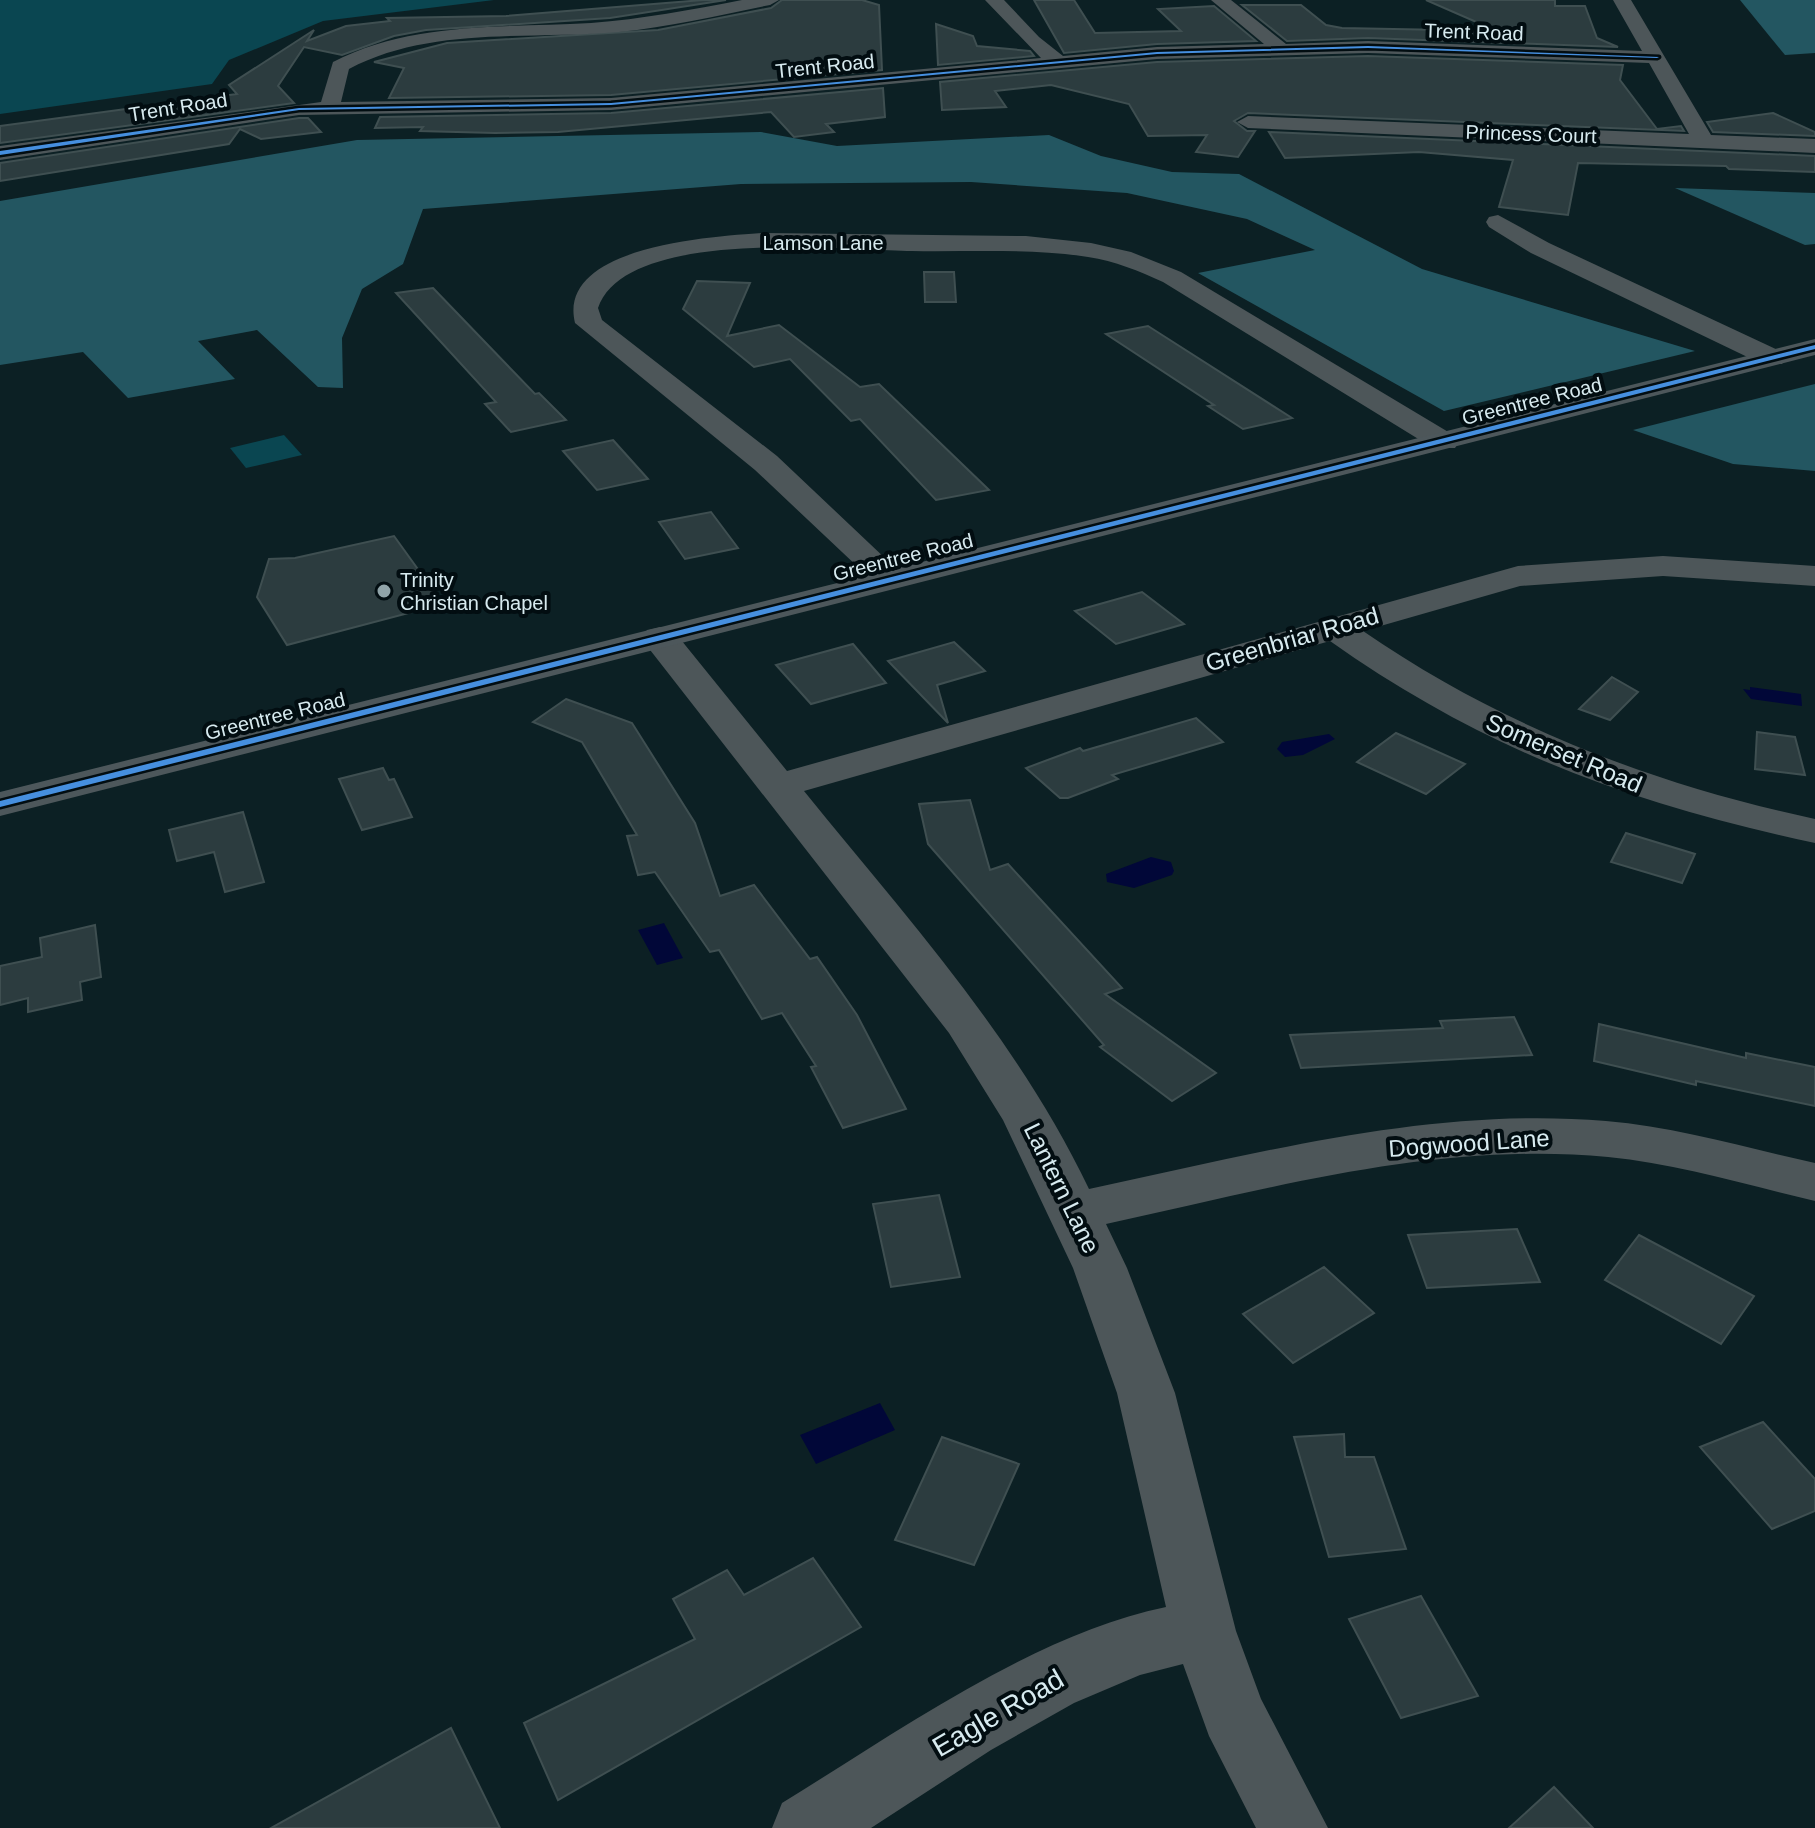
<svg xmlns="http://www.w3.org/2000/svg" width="1815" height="1828" viewBox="0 0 1815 1828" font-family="Helvetica,sans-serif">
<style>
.green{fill:#0a4651}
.forest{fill:#235661}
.water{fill:#010738}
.building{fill:#2c3c3f;stroke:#3f4f51;stroke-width:2}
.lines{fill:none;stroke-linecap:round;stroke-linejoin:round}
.street{fill:#4d5659;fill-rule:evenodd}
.secondary{fill:#4d575b;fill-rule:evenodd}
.cycleway-casing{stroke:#020d11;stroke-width:5}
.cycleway{fill:#468fdf;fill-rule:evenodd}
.poi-dot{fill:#90a3a8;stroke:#020d11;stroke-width:3}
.labels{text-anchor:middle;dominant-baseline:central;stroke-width:8;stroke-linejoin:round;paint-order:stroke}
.far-street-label{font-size:20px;fill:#d7eaef;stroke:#020d11}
.far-poi-label{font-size:20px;fill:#d7eaef;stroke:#020d11;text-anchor:start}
.street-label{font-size:24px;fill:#d7eaef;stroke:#020d11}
.near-street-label{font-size:28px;fill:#d7eaef;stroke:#020d11}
</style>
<rect width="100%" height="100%" fill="#0c2024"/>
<g class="green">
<polygon points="0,0 494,0 323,21 229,60 212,84 0,114"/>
<polygon points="284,435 302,455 246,468 230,448"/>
</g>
<g class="forest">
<polygon points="1740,0 1815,0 1815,53 1785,55"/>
<polygon points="761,132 837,146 1049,135 1101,156 1172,172 1239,174 1422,269 1695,351 1444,411 1198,273 1315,250 1247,219 1127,193 971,182 741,184 423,209 403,264 362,289 342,338 343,388 318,387 257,330 198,341 235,379 128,398 83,352 0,365 0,201 357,140"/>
<polygon points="1675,188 1815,193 1815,244 1805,245"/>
<polygon points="1815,384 1815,471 1733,464 1633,430"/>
</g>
<g class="water">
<polygon points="1750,687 1801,694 1802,706 1751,699 1743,689 1750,690"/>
<polygon points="1329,734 1335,739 1303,755 1285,757 1277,749 1282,742"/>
<polygon points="1151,857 1171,862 1174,871 1172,875 1134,888 1107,882 1106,874"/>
<polygon points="664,923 683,958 657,965 638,930"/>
<polygon points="880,1403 895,1430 816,1464 800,1435"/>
</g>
<g class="building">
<polygon points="703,0 726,0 610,18 426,30 394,36 342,55 304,47 278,86 294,103 0,143 0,126 237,94 229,85 314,30 307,41 346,26 390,21 387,18 506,16"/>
<polygon points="782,0 862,0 879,5 882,70 611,95 389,98 404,68 374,62 447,43 658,30 771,8"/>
<polygon points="1034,0 1074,0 1095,33 1181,31 1158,9 1214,6 1256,41 1157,44 1064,53"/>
<polygon points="1426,0 1555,0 1555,6 1585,6 1597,38 1618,47 1368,38 1287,41 1242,5 1301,5 1326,25 1342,28 1497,31"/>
<polygon points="936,24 973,36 977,46 1030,51 1034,56 938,65"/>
<polygon points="1368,56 1623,65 1620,80 1657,129 1681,126 1684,131 1248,113 1234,121 1247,131 1255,131 1238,157 1196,152 1207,135 1148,136 1129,104 1051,85 995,91 1006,107 942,110 940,82 1157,62"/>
<polygon points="883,88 885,117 826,124 834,132 794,137 771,112 558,132 495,133 420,131 423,127 375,128 380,117 611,113"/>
<polygon points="1773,113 1815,132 1815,136 1713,132 1707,122"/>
<polygon points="299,118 308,118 321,132 261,139 240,129 229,144 0,181 0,163"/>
<polygon points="1269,132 1815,156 1815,172 1729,169 1726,166 1578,163 1568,215 1499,207 1513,160 1419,152 1285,158"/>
<polygon points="924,272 954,272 956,302 925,302"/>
<polygon points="697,281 750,283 727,336 779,325 860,387 879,384 989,490 936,500 860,419 851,421 790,359 754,367 683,309"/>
<polygon points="433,288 535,394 539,393 566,420 511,432 485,404 496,402 396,293"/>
<polygon points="1148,326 1292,418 1243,429 1208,406 1214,405 1106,334"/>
<polygon points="613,440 648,479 597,490 563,451"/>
<polygon points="711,512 738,548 685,559 659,522"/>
<polygon points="394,536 443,604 287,645 257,597 269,559 295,558"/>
<polygon points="1142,592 1184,624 1116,644 1075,611"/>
<polygon points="954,642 985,671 937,685 948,723 888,661"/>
<polygon points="853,644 886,683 811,704 776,665"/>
<polygon points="1612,677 1638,692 1610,720 1579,709"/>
<polygon points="566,699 632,723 695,823 720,896 754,885 810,959 817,957 857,1015 906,1109 843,1128 811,1067 816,1066 782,1013 762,1019 719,950 710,952 655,872 638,875 627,836 637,835 582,742 533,722"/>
<polygon points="1196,718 1223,742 1112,775 1118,779 1068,798 1060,798 1026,768 1080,748 1083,751"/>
<polygon points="1757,732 1795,737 1805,775 1755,769"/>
<polygon points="1396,733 1465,764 1426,794 1357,762"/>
<polygon points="383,768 389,780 394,779 412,817 362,830 339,779"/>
<polygon points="970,800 990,870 1008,864 1122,988 1105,994 1216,1073 1172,1101 1100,1047 1104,1045 928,844 919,804"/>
<polygon points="243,812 264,882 225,892 214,852 177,861 169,830"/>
<polygon points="1626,833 1695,854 1682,883 1611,862"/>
<polygon points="95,925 101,977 80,982 82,1000 28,1012 28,998 0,1005 0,966 42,957 40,938"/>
<polygon points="1514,1017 1532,1055 1301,1068 1290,1035 1443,1028 1440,1021"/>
<polygon points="1599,1024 1746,1058 1746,1053 1815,1067 1815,1106 1696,1081 1696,1085 1594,1061"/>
<polygon points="939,1195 960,1277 891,1287 873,1204"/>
<polygon points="1517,1229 1540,1282 1427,1288 1408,1235"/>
<polygon points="1639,1235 1754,1296 1721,1344 1605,1280"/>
<polygon points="1324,1267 1374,1313 1293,1363 1243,1314"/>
<polygon points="1763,1422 1815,1479 1815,1511 1772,1529 1700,1447"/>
<polygon points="1344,1434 1345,1457 1374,1457 1406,1549 1329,1557 1294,1437"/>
<polygon points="942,1437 1019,1464 974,1565 895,1540"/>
<polygon points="813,1558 861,1627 558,1800 524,1723 695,1639 673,1599 727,1570 744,1595"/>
<polygon points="1421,1596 1478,1696 1401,1718 1349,1619"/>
<polygon points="451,1728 500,1828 271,1828"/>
<polygon points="1554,1787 1593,1828 1509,1828"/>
</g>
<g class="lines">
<g class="street">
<path d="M742,0h37l-9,5c-50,10 -100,22 -151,27 -89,8 -189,-6 -270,37l-8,33 270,-4 430,-40 -56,-58h19l35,37 24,19 94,-9 107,-3 -53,-44h20l55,44 82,-3 274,10 -29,-51h18l80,135 104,4v14l-567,-25 -11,-6 11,-6 441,18 -40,-71 -281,-10 -211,6 -546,51 -312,5 -299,45v-14l321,-44 12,-40c79,-41 171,-34 258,-39 51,-4 100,-13 151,-23z"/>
<polygon points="1498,215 1549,243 1782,352 1786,358 1782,364 1762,364 1531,253 1489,227 1486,222 1489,217"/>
<path d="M764,233l262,3 65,7 40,9 50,20 274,164 4,6 -4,6h-22l-270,-166c-24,-11 -48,-21 -75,-25 -58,-9 -117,-5 -176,-6 -70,-1 -286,-24 -314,57l4,12 175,136 129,122 -5,7 -12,3 -12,-3 -122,-115 -180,-147c-19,-78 141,-87 189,-90z"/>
<path d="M1663,556l152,10v20l-152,-10 -143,10 -157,45c138,95 289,153 452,188v24c-183,-39 -331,-93 -485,-202l-526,150c103,127 214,249 285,398 171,-36 342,-83 517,-68 71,6 140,27 209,42v38c-68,-16 -137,-37 -207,-44 -170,-16 -337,31 -502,67l21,44 48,125 61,238 25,68 67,129h-72l-47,-92 -26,-72 -43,11 -66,28 -83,47 -120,78h-99l10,-25c114,-70 252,-169 384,-196l-49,-214 -44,-125 -70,-148 -54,-87 -302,-387 -5,-8 5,-8 13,-3 13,3 114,141 731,-205z"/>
</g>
<polygon class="secondary" points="1815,339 1815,355 0,816 0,792"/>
<g class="cycleway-casing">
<g id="cycleway">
<polygon points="1368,46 1659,57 1657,58 1368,48 1157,54 611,105 299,110 0,155 0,151 299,108 611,103 1157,52"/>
<polygon points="1815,345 1815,349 0,807 0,801"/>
</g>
</g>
<use href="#cycleway" class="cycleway"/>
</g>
<circle class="poi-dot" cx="384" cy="591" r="8"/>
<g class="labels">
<g class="far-street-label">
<text transform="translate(1474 32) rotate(2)">Trent Road</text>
<text transform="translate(825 66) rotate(-6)">Trent Road</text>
<text transform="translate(178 107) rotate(-9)">Trent Road</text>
<text transform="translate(1531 134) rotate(2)">Princess Court</text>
<text x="823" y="243">Lamson Lane</text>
<text transform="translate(1532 401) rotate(-14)">Greentree Road</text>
<text transform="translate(903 557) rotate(-14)">Greentree Road</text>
<text transform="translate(275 716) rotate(-14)">Greentree Road</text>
</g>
<g class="far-poi-label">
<text x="400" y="580">Trinity<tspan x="400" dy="23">Christian Chapel</tspan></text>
</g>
<g class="street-label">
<text transform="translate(1292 639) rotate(-16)">Greenbriar Road</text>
<text transform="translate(1564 753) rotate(23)">Somerset Road</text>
<text transform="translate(1469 1143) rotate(-4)">Dogwood Lane</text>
<text transform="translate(1062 1188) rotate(64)">Lantern Lane</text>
</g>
<g class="near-street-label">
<text transform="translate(998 1713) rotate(-30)">Eagle Road</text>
</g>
</g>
</svg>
